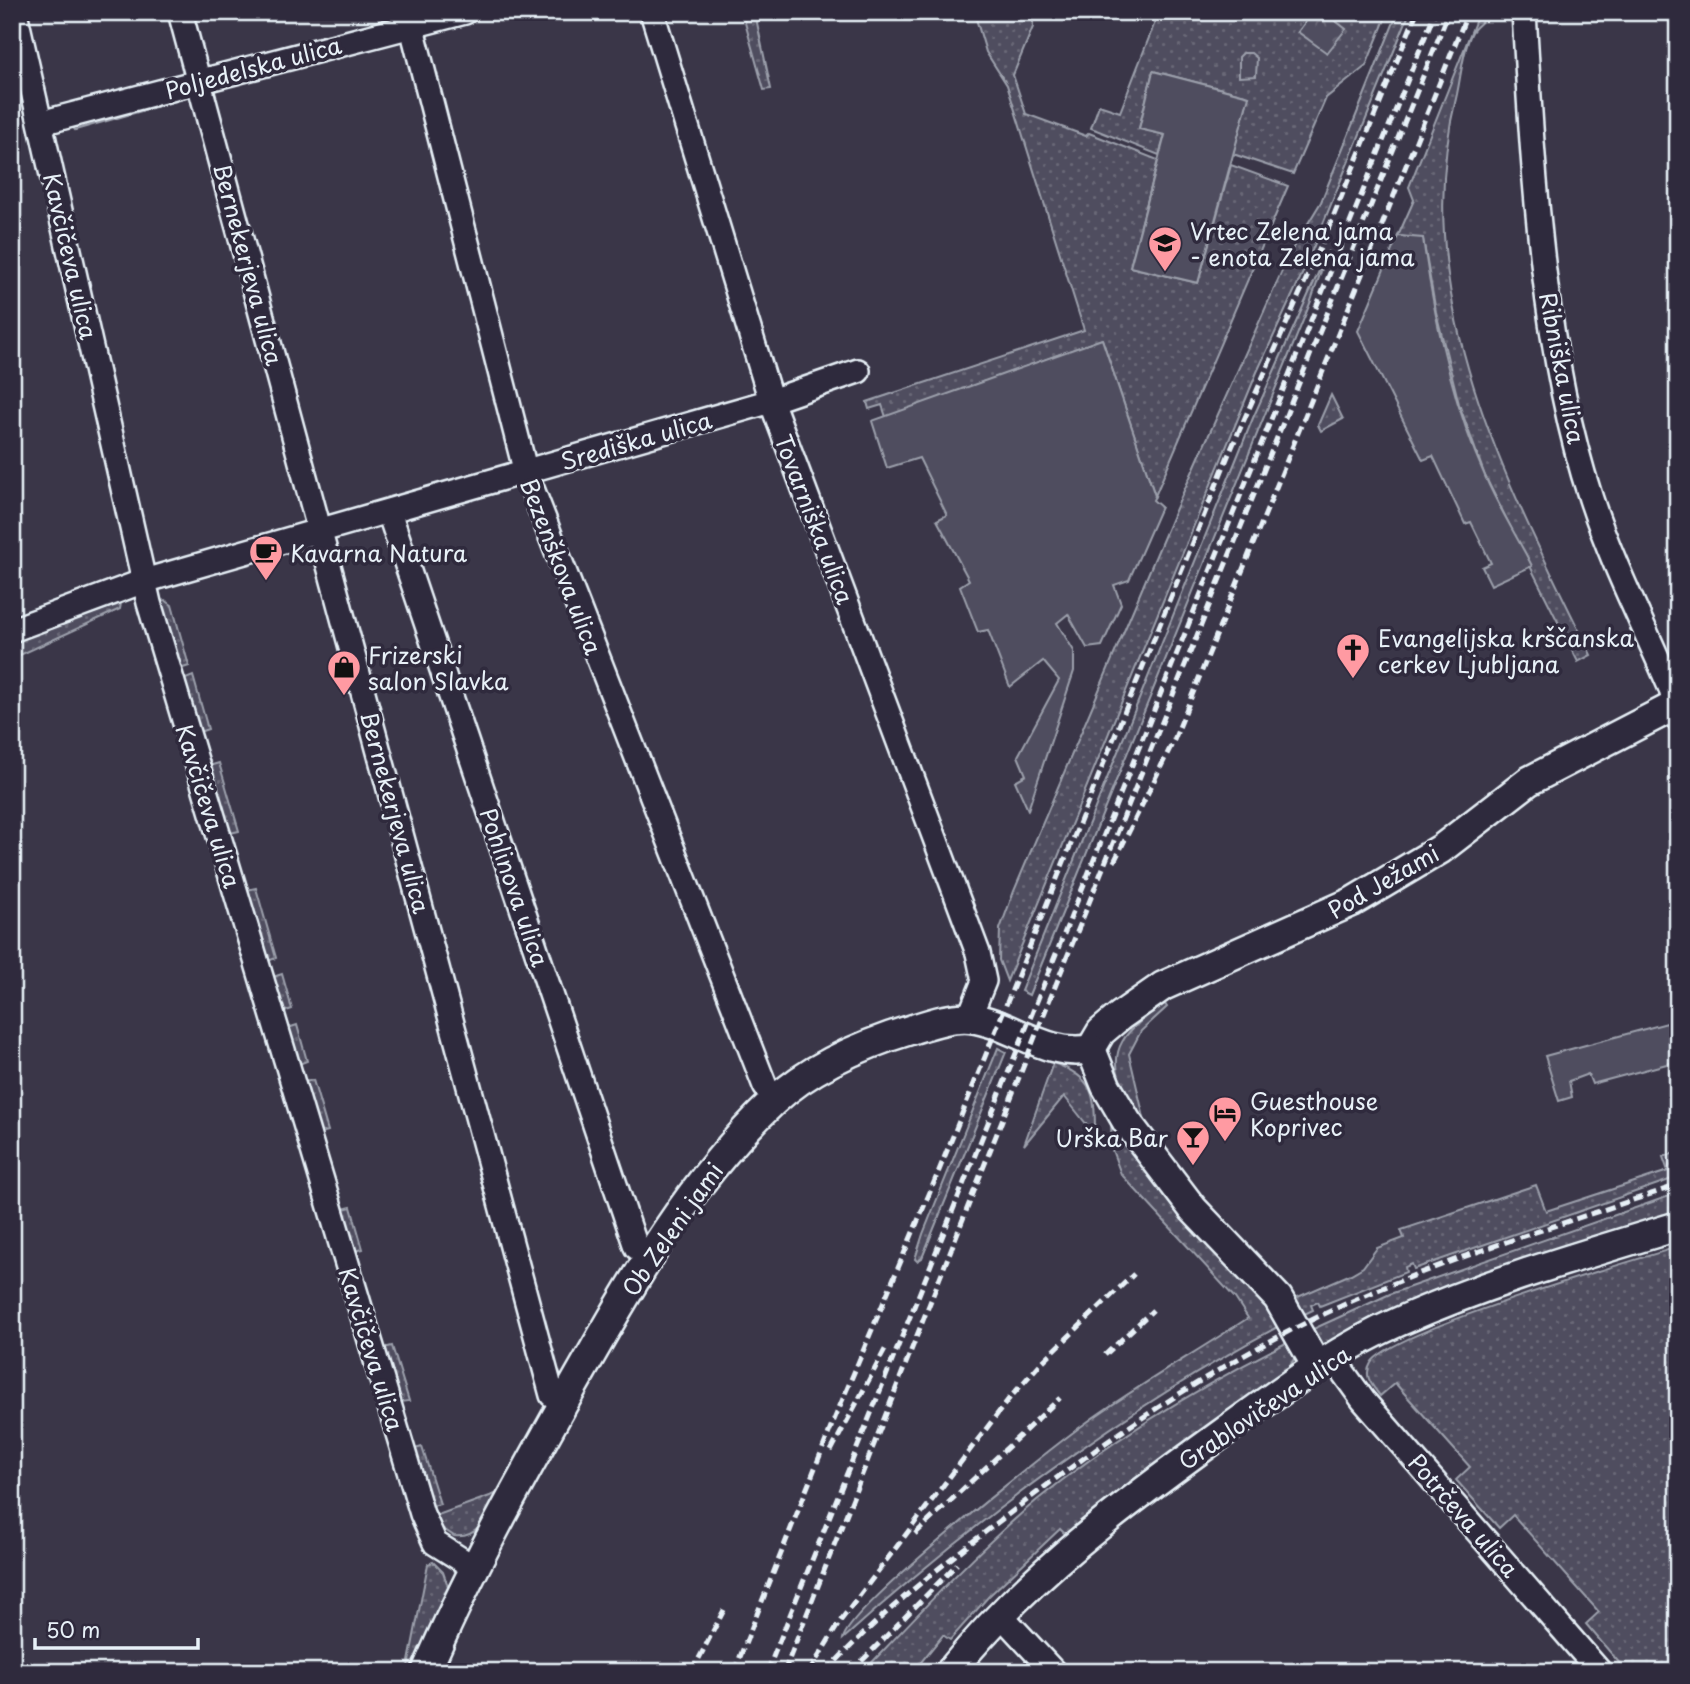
<svg xmlns="http://www.w3.org/2000/svg" width="1690" height="1684" viewBox="0 0 1690 1684" font-family="'Playpen Sans',sans-serif">
<style>
.grass{fill:url(#grass-dots);stroke:#9ca0ac;stroke-width:2}
.park{fill:url(#park-crowns);stroke:#9ca0ac;stroke-width:2}
.garden{fill:#504e5f;stroke:#9ca0ac;stroke-width:2}
.lines{fill:none;stroke-linecap:round;stroke-linejoin:round}
.minor-casing{stroke:#e8f1f8;stroke-width:28}
.tertiary-casing{stroke:#e8f1f8;stroke-width:33}
.minor{stroke:#2f2a3d;stroke-width:23}
.tertiary{stroke:#2f2a3d;stroke-width:28}
.rail{stroke:#e8f1f8;stroke-width:5;stroke-dasharray:10 5;stroke-linecap:butt}
.labels{text-anchor:middle;dominant-baseline:central;stroke-width:7;stroke-linejoin:round;paint-order:stroke}
.street-label{font-size:23px;fill:#e8f1f8;stroke:#2f2a3d}
.poi-label{font-size:23px;fill:#e8f1f8;stroke:#2f2a3d;text-anchor:start}
</style>
<defs>
<pattern id="grass-dots" width="8" height="8" patternUnits="userSpaceOnUse" patternTransform="scale(1.75)"><rect width="8" height="8" fill="#504e5f"/><path d="M2 2h.1M6 6h.1" fill="none" stroke="#696877" stroke-width="1.8" stroke-linecap="round"/></pattern>
<pattern id="park-crowns" width="20" height="18" patternUnits="userSpaceOnUse" patternTransform="scale(1.75)"><rect width="20" height="18" fill="#504e5f"/><path d="M2 6a3 3 0 1 1 6 0M12 15a3 3 0 1 1 6 0" fill="none" stroke="#696877"/></pattern>
</defs>
<rect width="100%" height="100%" fill="#3a3648"/>
<filter id="ink" filterUnits="userSpaceOnUse"><feTurbulence type="fractalNoise" baseFrequency=".0143" numOctaves="2"/><feDisplacementMap in="SourceGraphic" scale="14" xChannelSelector="R" yChannelSelector="G"/><feConvolveMatrix kernelMatrix="1 2 1 2 8 2 1 2 1" color-interpolation-filters="sRGB"/></filter>
<g filter="url(#ink)">
<g class="grass">
<polygon points="742,12 784,12 756,18 771,89 764,90"/>
<polygon points="974,12 1008,12 1033,20 1033,27 1013,75 1026,114 1086,136 1089,133 1158,160 1130,267 1198,283 1231,165 1288,186 1155,496 1102,339 886,417 882,405 869,409 867,402 1084,330 1007,85 986,52"/>
<polygon points="1159,12 1313,12 1298,32 1345,29 1324,12 1388,12 1366,66 1326,98 1293,174 1233,154 1249,96 1153,71 1139,128 1165,135 1159,155 1091,128 1099,105 1120,112"/>
<polygon points="1398,12 1410,12 1304,270 1257,372 1007,981 999,960 1000,929 1014,891 1174,513 1290,253 1321,202"/>
<path d="M1479,12h10c-4,10 -12,12 -17,20 -9,17 -11,44 -15,62 -51,200 49,387 134,561l-13,7 -93,-186 -26,-72 -23,-92 -13,-73 -25,-3 16,-36 -5,-13z"/>
<polygon points="175,97 176,101 75,130 72,126"/>
<polygon points="1328,251 1311,301 1029,995 1021,991 1253,418"/>
<polygon points="1331,395 1343,419 1321,431 1318,425"/>
<polygon points="165,600 172,605 189,666 180,669 161,606 161,601"/>
<polygon points="121,603 120,609 20,655 12,654 12,642"/>
<polygon points="193,676 208,729 199,732 183,680"/>
<polygon points="219,763 239,831 230,833 209,766"/>
<polygon points="256,888 276,958 268,961 247,890"/>
<polygon points="282,974 292,1009 283,1012 273,977"/>
<path d="M1165,1004l2,3 -26,24 -12,23 16,68c-8,-5 -13,-17 -18,-26 -26,-47 1,-68 38,-92z"/>
<polygon points="297,1025 307,1061 299,1064 288,1028"/>
<polygon points="998,1048 1006,1052 922,1258 917,1261 915,1259 923,1234"/>
<path d="M1053,1063c42,14 42,32 42,72l-31,-39 -40,49z"/>
<polygon points="313,1080 328,1131 320,1133 305,1082"/>
<path d="M1111,1121l164,192 6,12c-154,82 -309,197 -438,314 5,-31 203,-187 240,-214 52,-38 110,-71 165,-107l-13,-20 -114,-124 -9,-24z"/>
<polygon points="1678,1152 1678,1177 1414,1269 1412,1264 1405,1267 1406,1272 1320,1306 1318,1302 1311,1305 1313,1310 1298,1317 1293,1299 1351,1274 1363,1267 1377,1248 1404,1238 1401,1230 1536,1185 1546,1211 1668,1171 1663,1157"/>
<polygon points="1678,1193 1678,1214 1322,1349 1311,1330 1390,1294"/>
<polygon points="351,1207 363,1249 355,1251 343,1209"/>
<path d="M1678,1247v425h-51l-41,-48 13,-12 -86,-97 -14,13 -43,-48 14,-13 -75,-84 -15,13c-8,-11 -17,-20 -9,-33 18,-31 260,-102 307,-116z"/>
<path d="M1288,1342l7,15 -8,15 -222,162 -5,-5 -71,67 -39,44 -7,-5 -30,37h-50c56,-59 112,-120 174,-172 76,-62 164,-114 251,-158z"/>
<polygon points="392,1346 409,1401 401,1402 384,1348"/>
<polygon points="422,1447 440,1504 432,1506 415,1449"/>
<path d="M501,1492c-11,19 -21,48 -47,44l-12,-8 -7,-12z"/>
<polygon points="433,1562 443,1572 449,1589 415,1672 407,1672 428,1564"/>
</g>
<g class="park">
<polygon points="1313,12 1324,12 1346,29 1327,53 1298,32"/>
<polygon points="1243,53 1251,53 1257,58 1256,76 1239,77 1239,57"/>
</g>
<g class="garden">
<polygon points="1153,71 1249,96 1198,283 1130,267 1165,135 1139,129"/>
<path d="M1398,236l25,2c11,80 29,165 62,238 13,31 32,60 47,90l-41,19 -9,-18 9,-4 -20,-41 -6,2 -32,-68 -10,4 -65,-129z"/>
<polygon points="1102,339 1155,496 1153,500 1161,507 1129,580 1114,585 1121,604 1102,646 1087,648 1068,614 1057,623 1074,651 1074,671 1028,810 1015,781 1026,775 1018,756 1059,680 1043,661 1010,687 988,630 978,632 960,586 969,580 937,520 947,515 919,458 887,468 872,421"/>
<polygon points="1678,1020 1678,1061 1592,1084 1588,1074 1569,1081 1572,1097 1559,1101 1545,1056"/>
</g>
<g class="lines">
<g class="minor-casing">
<g id="minor">
<polyline points="15,12 149,603 422,1514 435,1543 473,1567"/>
<polyline points="180,12 552,1395 564,1402"/>
<polyline points="408,12 526,473 765,1086 775,1100"/>
<polyline points="652,12 771,401 978,953 984,981 969,1018"/>
<path d="M1524,12c9,156 18,338 67,487 21,64 53,127 80,190l7,30"/>
<polyline points="41,123 465,12"/>
<polyline points="389,512 636,1247 650,1257"/>
<polyline points="12,630 144,581 771,401 858,371"/>
<polyline points="1332,1357 1363,1400 1600,1672"/>
<polyline points="1000,1614 1054,1672"/>
</g>
</g>
<g class="tertiary-casing">
<g id="tertiary">
<polyline points="1091,1049 1101,1032 1120,1016 1163,986 1352,902 1441,849 1529,781 1678,704"/>
<polyline points="1091,1049 1106,1086 1127,1122 1193,1209 1278,1298 1316,1365"/>
<path d="M426,1672c42,-98 93,-189 145,-282 58,-102 116,-207 202,-288 38,-36 91,-58 140,-73 16,-5 39,-13 57,-11 42,5 76,40 121,31"/>
<path d="M950,1672c78,-97 174,-168 274,-240 56,-40 110,-82 174,-110 90,-40 185,-67 280,-96"/>
</g>
</g>
<use href="#minor" class="minor"/>
<use href="#tertiary" class="tertiary"/>
<g class="rail">
<polyline points="1114,862 1174,740 1468,12"/>
<polyline points="1105,1355 1153,1310"/>
<polyline points="831,1451 887,1346"/>
<polyline points="915,1534 1060,1398"/>
<polyline points="692,1672 725,1608"/>
<polyline points="734,1672 834,1420 938,1173 1228,456 1327,232 1417,12"/>
<polyline points="767,1672 1435,12"/>
<polyline points="784,1672 1048,1004 1449,12"/>
<polyline points="809,1672 841,1620 1008,1400 1040,1364 1134,1274"/>
<path d="M826,1672c57,-62 121,-111 188,-162 106,-81 213,-153 336,-208 105,-47 219,-80 328,-117"/>
<polyline points="851,1672 957,1564"/>
</g>
</g>
</g>
<defs>
<g id="school-pin" transform="scale(1.75)"><path d="M0 17L-7.5 6A9.5 9.5 0 1 1 7.5 6Z" fill="#ff9aa2" stroke="#2f2a3d"/><path d="M0-5L7-2L0 1L-7-2ZM-4 1L0 2.5L4 1V4Q0 6-4 4Z" fill="#111"/></g>
<g id="cafe-pin" transform="scale(1.75)"><path d="M0 17L-7.5 6A9.5 9.5 0 1 1 7.5 6Z" fill="#ff9aa2" stroke="#2f2a3d"/><path d="M-5.5-4.5H6V0H3Q3 3.5 0 3.5H-2.5Q-5.5 3.5-5.5 0ZM3-3.2v2h1.7v-2ZM-6 4.5H4V6H-6Z" fill="#111"/></g>
<g id="church-pin" transform="scale(1.75)"><path d="M0 17L-7.5 6A9.5 9.5 0 1 1 7.5 6Z" fill="#ff9aa2" stroke="#2f2a3d"/><path d="M-1.2-6h2.4v3.5h3.3v2.4h-3.3V6h-2.4V-.1h-3.3v-2.4h3.3Z" fill="#111"/></g>
<g id="shop-pin" transform="scale(1.75)"><path d="M0 17L-7.5 6A9.5 9.5 0 1 1 7.5 6Z" fill="#ff9aa2" stroke="#2f2a3d"/><path d="M-5-2.5h2.3a2.7 3.5 0 0 1 5.4 0H5L5.5 6h-11ZM-1.5-2.5h3a1.5 2.3 0 0 0-3 0Z" fill="#111"/></g>
<g id="hotel-pin" transform="scale(1.75)"><path d="M0 17L-7.5 6A9.5 9.5 0 1 1 7.5 6Z" fill="#ff9aa2" stroke="#2f2a3d"/><path d="M-6-4.5h1.5V1H6V5H4.5V3h-9V5H-6ZM-4 0a1.8 1.8 0 1 1 3.6 0ZM.5 0V-2.5h3Q6-2.5 6 0Z" fill="#111"/></g>
<g id="bar-pin" transform="scale(1.75)"><path d="M0 17L-7.5 6A9.5 9.5 0 1 1 7.5 6Z" fill="#ff9aa2" stroke="#2f2a3d"/><path d="M-6-5H6L.8 .8V4.5H3.5V6h-7V4.5H-.8V.8Z" fill="#111"/></g>
</defs>
<g fill-rule="evenodd">
<use href="#school-pin" x="1165" y="243"/>
<use href="#cafe-pin" x="266" y="552"/>
<use href="#church-pin" x="1353" y="650"/>
<use href="#shop-pin" x="344" y="667"/>
<use href="#hotel-pin" x="1225" y="1113"/>
<use href="#bar-pin" x="1193" y="1137"/>
</g>
<g class="labels">
<g class="street-label">
<text transform="translate(253 67) rotate(-15)">Poljedelska ulica</text>
<text transform="translate(71 256) rotate(77)">Kavčičeva ulica</text>
<text transform="translate(249 264) rotate(75)">Bernekerjeva ulica</text>
<text transform="translate(1563 368) rotate(79)">Ribniška ulica</text>
<text transform="translate(636 440) rotate(-16)">Središka ulica</text>
<text transform="translate(815 519) rotate(69)">Tovarniška ulica</text>
<text transform="translate(562 566) rotate(69)">Bezenškova ulica</text>
<text transform="translate(209 806) rotate(73)">Kavčičeva ulica</text>
<text transform="translate(396 812) rotate(75)">Bernekerjeva ulica</text>
<text transform="translate(1383 881) rotate(-30)">Pod Ježami</text>
<text transform="translate(515 887) rotate(71)">Pohlinova ulica</text>
<text transform="translate(672 1229) rotate(-55)">Ob Zeleni jami</text>
<text transform="translate(372 1349) rotate(73)">Kavčičeva ulica</text>
<text transform="translate(1264 1407) rotate(-34)">Grablovičeva ulica</text>
<text transform="translate(1464 1515) rotate(49)">Potrčeva ulica</text>
</g>
<g class="poi-label">
<text x="1190" y="230">Vrtec Zelena jama<tspan x="1190" dy="26">- enota Zelena jama</tspan></text>
<text x="290" y="552">Kavarna Natura</text>
<text x="1378" y="637">Evangelijska krščanska<tspan x="1378" dy="26">cerkev Ljubljana</tspan></text>
<text x="368" y="654">Frizerski<tspan x="368" dy="26">salon Slavka</tspan></text>
<text x="1250" y="1100">Guesthouse<tspan x="1250" dy="26">Koprivec</tspan></text>
<text x="1168" y="1137" text-anchor="end">Urška Bar</text>
</g>
</g>
<rect width="1690" height="1684" fill="none" stroke="#2f2a3d" stroke-width="42"/>
<rect x="21" y="21" width="1648" height="1642" fill="none" stroke="#e8f1f8" stroke-width="2.5" filter="url(#ink)"/>
<path d="M35 1638v10h163v-10" fill="none" stroke="#e8f1f8" stroke-width="3.5"/>
<text x="46" y="1638" font-size="21" fill="#e8f1f8" stroke="#2f2a3d" stroke-width="5" paint-order="stroke">50 m</text>
</svg>
